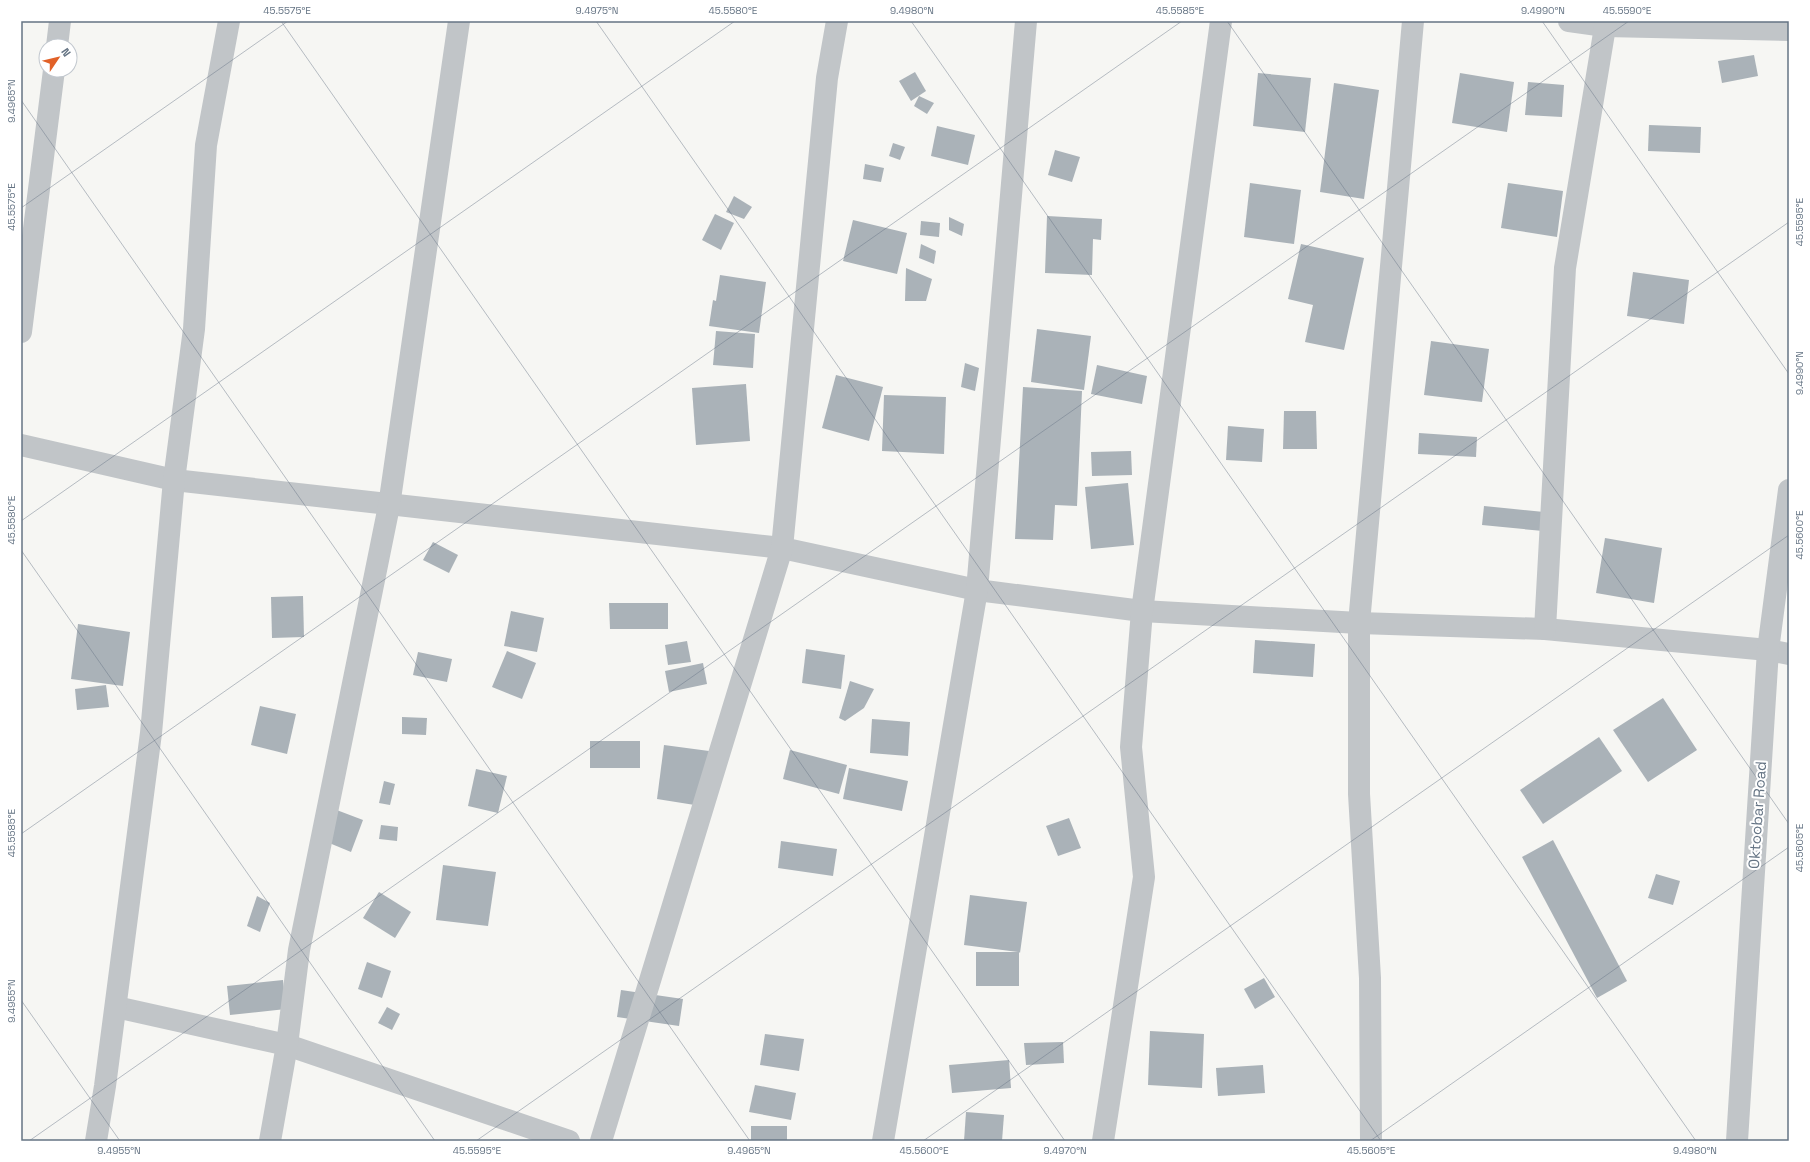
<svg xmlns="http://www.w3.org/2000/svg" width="1810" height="1162" viewBox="0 0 1810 1162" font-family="'Space Grotesk',sans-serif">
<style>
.building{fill:#aab2b8}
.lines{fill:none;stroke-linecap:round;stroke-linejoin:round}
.minor{stroke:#c1c5c8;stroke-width:22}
.tertiary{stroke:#c1c5c8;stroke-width:22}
.ticks{fill:none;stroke:#657484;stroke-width:1;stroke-opacity:0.45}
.labels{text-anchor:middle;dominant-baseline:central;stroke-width:4;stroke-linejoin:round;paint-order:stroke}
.street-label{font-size:15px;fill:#657484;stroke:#fff}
.neatline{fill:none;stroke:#657484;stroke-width:1.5}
.ticks-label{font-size:10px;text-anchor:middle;fill:#657484}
</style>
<rect width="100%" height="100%" fill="#f6f6f3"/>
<g class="building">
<polygon points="1754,55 1758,76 1722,83 1718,61"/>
<polygon points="915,72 926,91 911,101 899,81"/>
<polygon points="1258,73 1311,78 1305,132 1253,126"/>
<polygon points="1460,73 1514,82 1507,132 1452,123"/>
<polygon points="1528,82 1564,85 1562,117 1525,115"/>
<polygon points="1334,83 1379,90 1364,199 1320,192"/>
<polygon points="919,96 934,103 927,114 914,106"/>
<polygon points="1649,125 1701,127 1700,153 1648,151"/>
<polygon points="937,126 975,135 968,165 931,156"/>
<polygon points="893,143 905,147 900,160 889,156"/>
<polygon points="1055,150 1080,157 1072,182 1048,175"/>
<polygon points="865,164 884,168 881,182 863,179"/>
<polygon points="1250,183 1301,190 1294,244 1244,237"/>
<polygon points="1508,183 1563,191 1557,237 1501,228"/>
<polygon points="734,196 752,207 744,219 726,212"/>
<polygon points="715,214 734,223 721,250 702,240"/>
<polygon points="1047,216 1102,219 1101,240 1093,239 1092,275 1045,273"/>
<polygon points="949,217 964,224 962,236 949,230"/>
<polygon points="853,220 907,233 897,274 843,261"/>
<polygon points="921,221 940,223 939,237 920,235"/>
<polygon points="921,244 936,251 934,264 919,258"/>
<polygon points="1301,244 1364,258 1344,350 1305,342 1313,305 1288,299"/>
<polygon points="906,268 932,279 926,301 905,301"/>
<polygon points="1633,272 1689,280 1684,324 1627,316"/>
<polygon points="720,275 766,282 759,333 709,326 713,300 716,301"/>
<polygon points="1037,329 1091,336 1084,390 1031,382"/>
<polygon points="716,331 755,334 753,368 713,365"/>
<polygon points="1431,341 1489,349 1482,402 1424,395"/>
<polygon points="965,363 979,368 975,391 961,387"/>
<polygon points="1097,365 1147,376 1142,404 1091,394"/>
<polygon points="836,375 883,387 869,441 822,428"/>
<polygon points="746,384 750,441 696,445 692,388"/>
<polygon points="1023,387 1082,391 1077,506 1055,505 1053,540 1015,539"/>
<polygon points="884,395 946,397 944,454 882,451"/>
<polygon points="1284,411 1316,411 1317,449 1283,449"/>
<polygon points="1228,426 1264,429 1262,462 1226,460"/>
<polygon points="1419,433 1477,437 1476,457 1418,454"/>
<polygon points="1131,451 1132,475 1092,476 1091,452"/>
<polygon points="1128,483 1134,545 1091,549 1085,487"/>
<polygon points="1484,506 1544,512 1543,531 1482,525"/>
<polygon points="1605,538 1662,548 1654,603 1596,593"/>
<polygon points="433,542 458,555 449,573 423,560"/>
<polygon points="303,596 304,637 272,638 271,597"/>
<polygon points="609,603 668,603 668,629 610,629"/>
<polygon points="511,611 544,618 537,652 504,646"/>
<polygon points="78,624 130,632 123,686 71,679"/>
<polygon points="1255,640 1315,644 1313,677 1253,673"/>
<polygon points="687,641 691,662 668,665 665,645"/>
<polygon points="806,649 845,655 841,689 802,683"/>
<polygon points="507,651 536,663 522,699 492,687"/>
<polygon points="418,652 452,659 447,682 413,675"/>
<polygon points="703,663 707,684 669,692 665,671"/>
<polygon points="850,681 874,689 864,708 845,721 839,718"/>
<polygon points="106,685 109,707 77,710 75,689"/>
<polygon points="1663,698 1697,750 1648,782 1613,730"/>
<polygon points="260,706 296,714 287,754 251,745"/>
<polygon points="402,717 427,718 426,735 402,734"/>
<polygon points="872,719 910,722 908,756 870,753"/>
<polygon points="1599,737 1622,771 1543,824 1520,790"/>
<rect x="590" y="741" width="50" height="27"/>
<polygon points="664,745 709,751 701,806 657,799"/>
<polygon points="790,750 847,765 839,794 783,779"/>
<polygon points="849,768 908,781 902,811 843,799"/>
<polygon points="476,769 507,776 498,813 468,806"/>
<polygon points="384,781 395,784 390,805 379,803"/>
<polygon points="334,809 363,820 351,852 322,840"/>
<polygon points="1069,818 1081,848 1058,856 1046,826"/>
<polygon points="381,825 398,827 397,841 379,839"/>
<polygon points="1553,840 1627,981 1597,998 1522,857"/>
<polygon points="781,841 837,849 833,876 778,868"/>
<polygon points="443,865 496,872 488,926 436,920"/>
<polygon points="1656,874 1680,881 1673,905 1648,898"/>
<polygon points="379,892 411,912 395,938 363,918"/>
<polygon points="970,895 1027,902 1020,953 1019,952 1019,986 976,986 976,952 1018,952 964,945"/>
<polygon points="257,896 270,903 260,932 247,926"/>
<polygon points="367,962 391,971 382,998 358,989"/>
<polygon points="1264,978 1275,997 1255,1009 1244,989"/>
<polygon points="283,980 286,1009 230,1015 227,986"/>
<polygon points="621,990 683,999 679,1026 617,1017"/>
<polygon points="387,1007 400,1014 392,1030 378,1023"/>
<polygon points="1150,1031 1204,1034 1202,1088 1148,1085"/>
<polygon points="765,1034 804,1039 799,1071 760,1065"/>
<polygon points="1063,1042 1064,1063 1026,1065 1024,1043"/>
<polygon points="1009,1060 1011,1088 952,1093 949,1065"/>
<polygon points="1263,1065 1265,1093 1218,1096 1216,1068"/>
<polygon points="755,1085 796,1093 791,1120 749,1112"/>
<polygon points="966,1112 1004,1115 1002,1141 964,1141"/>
<rect x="751" y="1126" width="36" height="15"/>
</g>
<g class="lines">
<g class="minor">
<polyline points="1569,21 1605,26 1789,30"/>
<polyline points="57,46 60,21"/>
<polyline points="21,332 54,70"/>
<polyline points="21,445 174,480 782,548 977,590 1142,611 1359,623 1545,629 1768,650 1789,654"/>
<polyline points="1545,629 1565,268 1606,21"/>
<polyline points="116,1007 287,1045 569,1141"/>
<polyline points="96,1141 105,1086 151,733 174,480 194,329 206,145 229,21"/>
<polyline points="270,1141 287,1045 299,950 389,506 459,21"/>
<polyline points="601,1141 782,548 827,78 837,21"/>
<polyline points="883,1141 977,590 1026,21"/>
<polyline points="1103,1141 1144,877 1131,747 1142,611 1221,21"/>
<polyline points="1371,1141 1370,978 1359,794 1359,623 1413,21"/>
</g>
<polyline class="tertiary" points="1737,1141 1768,650 1789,490"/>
</g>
<path class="ticks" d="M281,21l784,1120M596,21l785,1120M911,21l785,1120M1227,21l562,803M1542,21l247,353M21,100l729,1041M21,208l267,-187M21,521l714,-500M21,550l414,591M21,834l1161,-813M21,1000l99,141M29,1141l1600,-1120M476,1141l1313,-919M923,1141l866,-606M1370,1141l419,-294"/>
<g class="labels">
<g class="street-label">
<text transform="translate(1757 815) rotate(-86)">Oktoobar Road</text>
</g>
</g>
<rect width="1810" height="1162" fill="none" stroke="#ffffff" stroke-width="44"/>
<g transform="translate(58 58) rotate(55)"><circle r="19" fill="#ffffff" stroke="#c1c7ce"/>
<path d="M0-3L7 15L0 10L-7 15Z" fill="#e16128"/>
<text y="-6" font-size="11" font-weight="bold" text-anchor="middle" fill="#657484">N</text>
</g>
<rect x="22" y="22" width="1766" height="1118" class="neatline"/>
<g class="ticks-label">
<text x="287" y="14">45.5575°E</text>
<text x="597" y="14">9.4975°N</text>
<text x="733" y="14">45.5580°E</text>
<text x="912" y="14">9.4980°N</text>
<text x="1180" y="14">45.5585°E</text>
<text x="1543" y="14">9.4990°N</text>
<text x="1627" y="14">45.5590°E</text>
<text transform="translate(11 101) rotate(-90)" y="4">9.4965°N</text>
<text transform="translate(11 207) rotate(-90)" y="4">45.5575°E</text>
<text transform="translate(1799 222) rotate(-90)" y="4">45.5595°E</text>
<text transform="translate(1799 373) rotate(-90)" y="4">9.4990°N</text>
<text transform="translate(11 520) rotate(-90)" y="4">45.5580°E</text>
<text transform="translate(1799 535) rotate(-90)" y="4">45.5600°E</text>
<text transform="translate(11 833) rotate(-90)" y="4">45.5585°E</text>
<text transform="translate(1799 848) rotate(-90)" y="4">45.5605°E</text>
<text transform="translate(11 1001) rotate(-90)" y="4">9.4955°N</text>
<text x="119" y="1154">9.4955°N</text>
<text x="477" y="1154">45.5595°E</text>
<text x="749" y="1154">9.4965°N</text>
<text x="924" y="1154">45.5600°E</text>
<text x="1065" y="1154">9.4970°N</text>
<text x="1371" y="1154">45.5605°E</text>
<text x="1695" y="1154">9.4980°N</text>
</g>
</svg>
